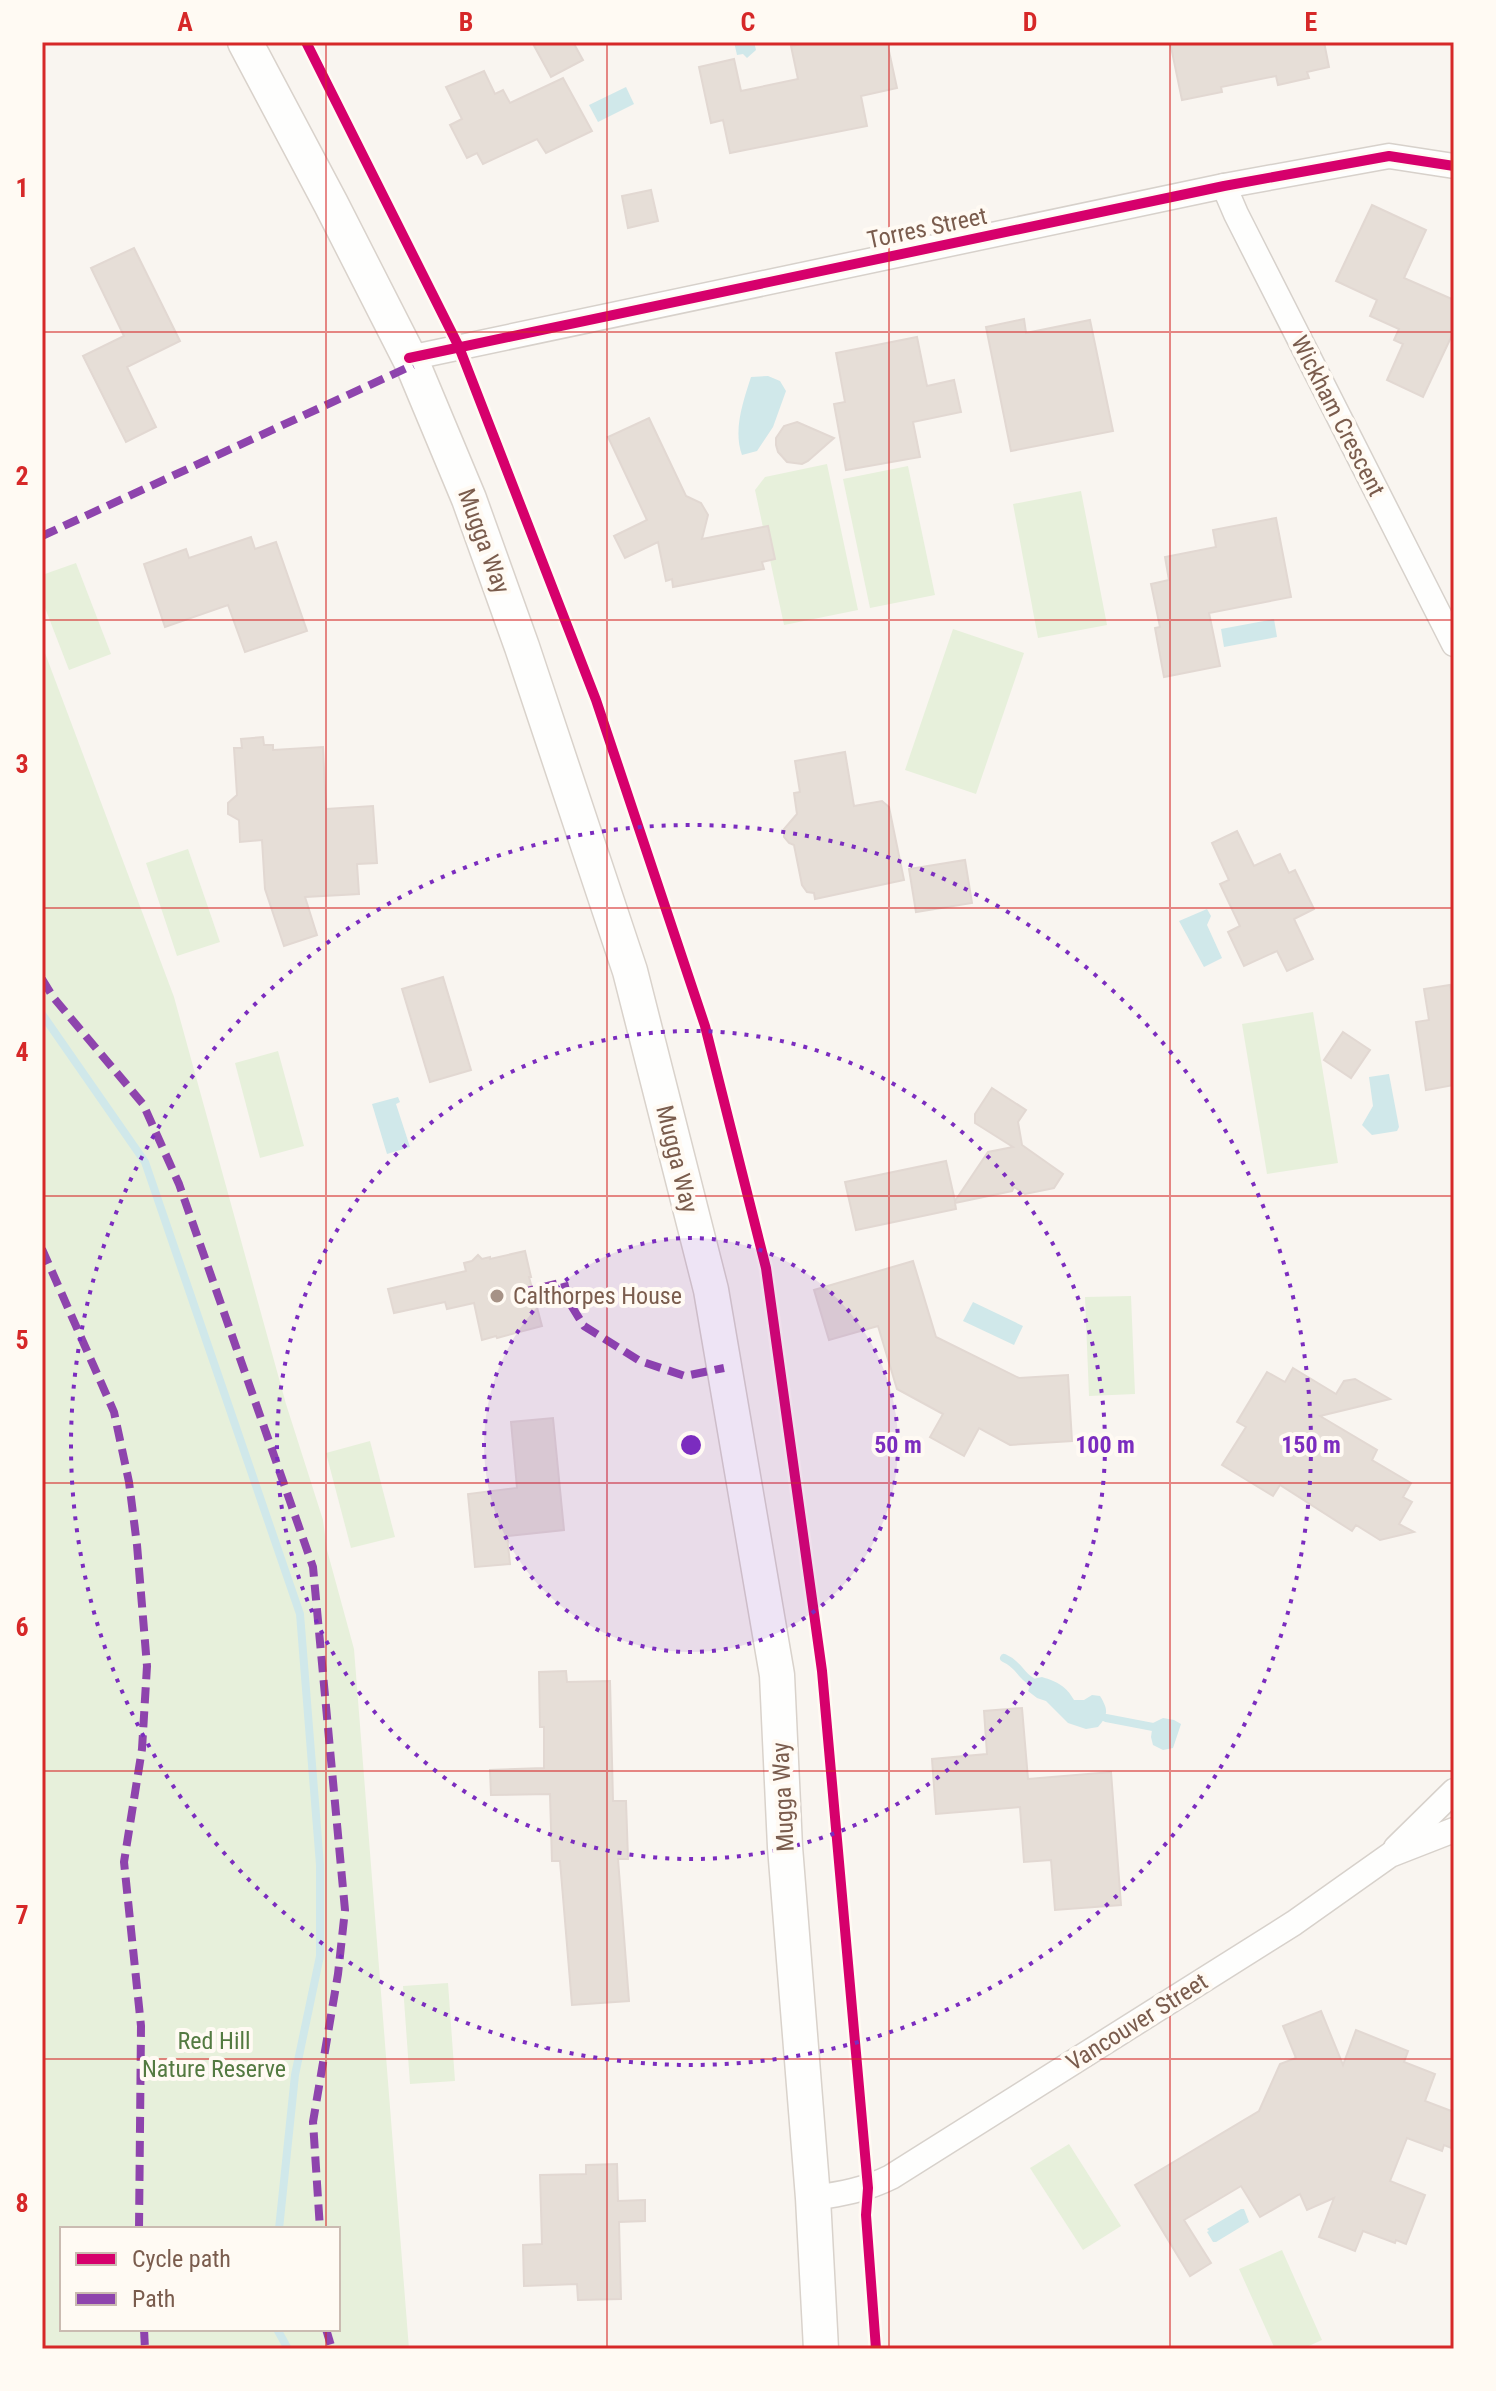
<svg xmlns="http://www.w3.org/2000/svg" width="1496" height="2391" viewBox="0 0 1496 2391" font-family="'Roboto Condensed',sans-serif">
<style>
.green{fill:#e7f0db;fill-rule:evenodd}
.water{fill:#d0e8ea}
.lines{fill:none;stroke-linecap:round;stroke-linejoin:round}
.stream{stroke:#d0e8ea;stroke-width:8}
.building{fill:#e6ded7;stroke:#e2d8d2;stroke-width:2}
.street-casing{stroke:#d7d1cb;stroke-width:27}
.secondary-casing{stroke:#d9d2cb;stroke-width:37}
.street{stroke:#fefefd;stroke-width:24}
.secondary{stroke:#fefefd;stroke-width:34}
.quiet{stroke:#8e44ad;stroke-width:8;stroke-dasharray:16 8;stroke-linecap:butt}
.cycleway-casing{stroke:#fffaf3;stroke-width:15}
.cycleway{stroke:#d6006c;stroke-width:10}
.grid{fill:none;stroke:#d62828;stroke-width:2;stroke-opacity:0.55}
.ring{fill:none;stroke:#7b2cbf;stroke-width:4;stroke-dasharray:4 8}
.poi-dot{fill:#a69286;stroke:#fffaf3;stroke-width:3}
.labels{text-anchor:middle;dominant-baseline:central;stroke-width:8;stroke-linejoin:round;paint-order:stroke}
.street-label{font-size:24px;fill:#7a5c4d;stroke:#fffaf3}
.poi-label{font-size:24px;fill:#7a5c4d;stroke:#fffaf3;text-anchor:start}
.park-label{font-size:24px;fill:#537a41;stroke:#fffaf3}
.centre{fill:#7b2cbf;stroke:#fffaf3;stroke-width:4}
.ring-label{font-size:24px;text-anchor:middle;font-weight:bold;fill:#7b2cbf;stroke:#fffaf3;stroke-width:8;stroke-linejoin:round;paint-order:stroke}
.neatline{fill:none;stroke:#d62828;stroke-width:3}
.grid-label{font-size:26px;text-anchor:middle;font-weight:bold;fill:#d62828}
</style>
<rect width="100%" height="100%" fill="#f9f5f0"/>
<g class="green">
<polygon points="827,464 858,610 784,625 755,490 765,477"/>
<polygon points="908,466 935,595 870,608 843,479"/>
<polygon points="1081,491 1107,625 1038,638 1013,504"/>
<polygon points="76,563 111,654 69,670 42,600 42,575"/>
<polygon points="953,629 1024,653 976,794 905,770"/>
<path d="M42,645l132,352 112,407 37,116 4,30 27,99 55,700h-367zM62,2229h276v100h-276z"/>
<polygon points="188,849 220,942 177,956 146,863"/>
<polygon points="1313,1012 1338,1163 1267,1174 1242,1024"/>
<polygon points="278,1051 304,1146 260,1158 235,1063"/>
<polygon points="1131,1296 1135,1394 1089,1396 1085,1297"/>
<polygon points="370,1441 395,1537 351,1548 326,1453"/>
<polygon points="448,1983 455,2081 410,2084 403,1986"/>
<polygon points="1069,2144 1121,2226 1083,2250 1030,2168"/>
<polygon points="1282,2250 1322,2340 1302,2349 1275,2349 1239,2269"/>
</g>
<g class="water">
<polygon points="734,42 754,42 756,50 747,58 743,54 737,55"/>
<polygon points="626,87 634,104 598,122 589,105"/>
<path d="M768,376l12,5 6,10 -13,36 -16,24 -15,4c-9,-25 1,-53 9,-78z"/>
<polygon points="1274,619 1277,637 1224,647 1221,629"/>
<polygon points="1207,909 1211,916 1207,925 1222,958 1204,967 1179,921"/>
<polygon points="1389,1074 1399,1127 1397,1131 1372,1135 1362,1125 1373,1106 1369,1077"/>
<polygon points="398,1097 400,1102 396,1104 410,1147 387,1154 372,1104"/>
<polygon points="973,1302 1023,1326 1014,1345 963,1321"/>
<path d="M1042,1677c16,5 24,9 32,23h10l8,-5 8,1c8,13 9,19 -2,31l-12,2 -18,-6 -22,-22 -9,-3 -9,-7 5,-12z"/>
<polygon points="1163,1718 1174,1720 1181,1724 1173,1748 1163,1750 1153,1745 1151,1737 1153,1723"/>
<polygon points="1241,2209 1244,2209 1249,2222 1216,2242 1213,2242 1207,2232 1209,2231 1207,2229"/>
</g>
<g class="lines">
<g class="stream">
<polyline points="42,1014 145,1162 300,1614 320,1865 320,1956 295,2075 279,2229"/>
<path d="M1004,1658c16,7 15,16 27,23"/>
<polyline points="1106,1718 1153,1727"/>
<polyline points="277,2329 288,2349"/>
</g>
</g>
<g class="building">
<polygon points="532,42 573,42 583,60 551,77"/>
<polygon points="813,42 887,42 897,88 861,96 867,126 730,153 723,120 711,123 699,67 734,59 741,91 798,79 791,46"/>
<polygon points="1170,42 1324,42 1329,67 1307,72 1309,78 1278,85 1276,76 1221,87 1222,92 1182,100"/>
<polygon points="484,71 495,94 503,90 510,103 563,78 592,131 546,153 537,139 483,164 477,153 467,158 450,125 462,119 446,87"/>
<polygon points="651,190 658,221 628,228 622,196"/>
<polygon points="1372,205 1426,230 1404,278 1454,300 1454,331 1423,397 1387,380 1403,344 1394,340 1399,329 1370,316 1377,300 1336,281"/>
<polygon points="134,248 180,341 127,367 156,427 126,442 83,356 124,336 91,268"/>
<polygon points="1024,319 1026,333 1090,320 1113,431 1011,451 986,327"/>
<polygon points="917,337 927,386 954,380 961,412 913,422 920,457 846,470 834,404 845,402 836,353"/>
<polygon points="649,418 686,496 701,503 708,515 702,539 768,526 775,559 762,562 764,569 673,587 672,579 666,581 658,542 625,558 614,536 647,520 608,437"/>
<polygon points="797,422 834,438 808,461 802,464 787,462 778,452 776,445 776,438 784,426"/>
<polygon points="1276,518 1291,597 1209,613 1220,666 1164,677 1155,628 1160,627 1151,584 1169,580 1165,557 1216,547 1213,530"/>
<polygon points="251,537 255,549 276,542 307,631 245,652 228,605 165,627 144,564 186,549 189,558"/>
<polygon points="263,737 264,745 273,745 273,750 323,747 326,809 373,806 377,863 357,864 359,894 305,897 317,935 284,946 265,889 262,840 240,842 239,820 228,814 228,803 237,795 234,748 242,748 241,739"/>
<polygon points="845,752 854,806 882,801 889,807 904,880 815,899 814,893 807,892 802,885 794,845 789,843 784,837 784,829 797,814 794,793 800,792 795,761"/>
<polygon points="1237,831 1254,866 1280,854 1289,873 1295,870 1314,909 1294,919 1313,959 1287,971 1277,951 1244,966 1228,932 1240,926 1220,884 1229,880 1212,843"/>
<polygon points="965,860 972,903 916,912 909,869"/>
<polygon points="443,977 471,1070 430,1082 402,989"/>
<polygon points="1450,985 1454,1009 1454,1085 1426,1090 1416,1022 1429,1020 1424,989"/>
<polygon points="1343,1032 1370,1050 1351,1078 1324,1060"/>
<polygon points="992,1088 1026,1110 1018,1122 1022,1145 1063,1174 1054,1188 1025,1194 1014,1187 1012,1191 955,1203 956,1209 856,1230 845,1182 946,1161 955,1201 988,1152 1013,1147 975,1123 975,1114"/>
<polygon points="525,1251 531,1277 529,1277 542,1326 497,1338 496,1336 482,1340 474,1303 447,1309 445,1302 394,1313 388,1289 466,1271 464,1263 472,1261 478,1255 482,1259 490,1257 490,1259"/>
<polygon points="913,1261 936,1337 1019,1378 1068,1375 1072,1441 1010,1445 979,1428 964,1456 930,1437 943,1414 897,1389 878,1326 829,1340 814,1290"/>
<polygon points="1293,1368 1336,1394 1344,1381 1355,1379 1390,1399 1320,1416 1377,1450 1372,1460 1411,1483 1403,1497 1412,1502 1399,1524 1414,1532 1380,1540 1356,1525 1352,1531 1280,1485 1273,1496 1222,1465 1246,1427 1237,1422 1267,1372 1285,1382"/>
<polygon points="553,1418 564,1530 507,1536 510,1564 475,1567 468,1494 517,1488 511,1422"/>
<polygon points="566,1671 567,1682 610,1681 613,1801 626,1801 628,1859 618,1859 629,2001 572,2005 560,1861 552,1861 550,1794 491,1795 490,1770 544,1768 544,1727 540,1727 539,1672"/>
<polygon points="1022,1708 1028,1779 1111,1772 1121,1905 1055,1910 1051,1860 1024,1862 1020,1807 936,1814 932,1759 987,1754 984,1711"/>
<polygon points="1321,2011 1343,2065 1356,2030 1408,2051 1404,2062 1435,2074 1425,2101 1454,2112 1454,2149 1444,2145 1442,2151 1407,2138 1390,2181 1425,2195 1406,2244 1396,2240 1395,2243 1363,2231 1355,2251 1319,2237 1334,2198 1307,2210 1300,2194 1260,2217 1241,2186 1184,2220 1211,2263 1190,2276 1135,2185 1259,2111 1280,2064 1296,2058 1283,2026"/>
<polygon points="617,2164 618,2201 645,2200 645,2221 619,2222 621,2299 578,2300 577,2284 524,2286 523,2245 542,2244 540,2175 586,2174 586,2165"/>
</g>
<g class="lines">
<g class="street-casing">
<g id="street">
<polyline points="1224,186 1236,214 1454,644"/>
<polyline points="409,358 1224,186 1389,156 1454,166"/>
<polyline points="1396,1848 1454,1791"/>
<path d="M813,2198c28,-4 52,-8 78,-21l403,-254 96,-68 64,-25"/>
</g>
</g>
<g class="secondary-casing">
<polyline id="secondary" points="245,42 331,204 413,365 469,499 522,647 630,971 711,1290 777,1675 785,1847 813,2198 821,2349"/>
</g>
<use href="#street" class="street"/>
<use href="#secondary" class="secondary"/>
<g class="quiet">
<polyline points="42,536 413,365"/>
<polyline points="42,979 53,997 143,1104 179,1184 313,1567 345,1910 338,1974 313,2122 320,2229"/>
<polyline points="42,1249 114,1412 129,1482 137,1545 147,1666 142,1749 124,1862 141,2026 139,2229"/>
<polyline points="518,1293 564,1282 569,1302 584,1326 640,1361 685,1376 724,1368"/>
<polyline points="144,2329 145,2349"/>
<polyline points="326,2329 332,2349"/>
</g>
<g class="cycleway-casing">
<g id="cycleway">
<polyline points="306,42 459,347 596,700 705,1026 766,1268 822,1671 868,2188 866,2215 876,2349"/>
<polyline points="409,358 1224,186 1389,156 1454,166"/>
</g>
</g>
<use href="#cycleway" class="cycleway"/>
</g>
<path class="grid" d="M326,42v2187M607,42v2307M889,42v2307M1170,42v2307M42,332h1412M42,620h1412M42,908h1412M42,1196h1412M42,1483h1412M42,1771h1412M42,2059h1412M326,2329v20"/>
<circle cx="691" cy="1445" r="207" fill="#7b2cbf" fill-opacity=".12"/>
<g class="ring">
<circle cx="691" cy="1445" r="207"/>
<circle cx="691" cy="1445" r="414"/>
<circle cx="691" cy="1445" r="620"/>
</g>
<circle class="poi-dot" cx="497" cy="1296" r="8"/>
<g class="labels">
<g class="street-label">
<text transform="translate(927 228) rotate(-12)">Torres Street</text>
<text transform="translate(1338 416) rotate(63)">Wickham Crescent</text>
<text transform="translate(484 541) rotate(70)">Mugga Way</text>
<text transform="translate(677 1159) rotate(76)">Mugga Way</text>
<text transform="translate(783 1797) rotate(-93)">Mugga Way</text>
<text transform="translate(1137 2022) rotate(-32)">Vancouver Street</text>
</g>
<g class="poi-label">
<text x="513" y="1296">Calthorpes House</text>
</g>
<g class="park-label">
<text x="214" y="2041">Red Hill<tspan x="214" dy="28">Nature Reserve</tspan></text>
</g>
</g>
<circle cx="691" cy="1445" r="12" class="centre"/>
<g class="ring-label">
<text x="898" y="1453">50 m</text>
<text x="1105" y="1453">100 m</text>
<text x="1311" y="1453">150 m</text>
</g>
<rect width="1496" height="2391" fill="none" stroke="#fffaf3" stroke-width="88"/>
<rect x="60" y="2227" width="280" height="104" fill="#fffaf3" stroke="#cabbb1" stroke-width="2"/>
<rect x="76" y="2253" width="40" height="12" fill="#d6006c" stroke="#cabbb1" stroke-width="2"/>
<text x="132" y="2267" font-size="24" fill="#7a5c4d">Cycle path</text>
<rect x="76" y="2293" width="40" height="12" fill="#8e44ad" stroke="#cabbb1" stroke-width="2"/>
<text x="132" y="2307" font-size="24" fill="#7a5c4d">Path</text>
<rect x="44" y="44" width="1408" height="2303" class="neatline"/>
<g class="grid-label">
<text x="185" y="31">A</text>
<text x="466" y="31">B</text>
<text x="748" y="31">C</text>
<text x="1030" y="31">D</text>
<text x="1311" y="31">E</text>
<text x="22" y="197">1</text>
<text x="22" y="485">2</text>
<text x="22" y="773">3</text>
<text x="22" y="1061">4</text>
<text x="22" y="1349">5</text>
<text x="22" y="1636">6</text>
<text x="22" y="1924">7</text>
<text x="22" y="2212">8</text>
</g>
</svg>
